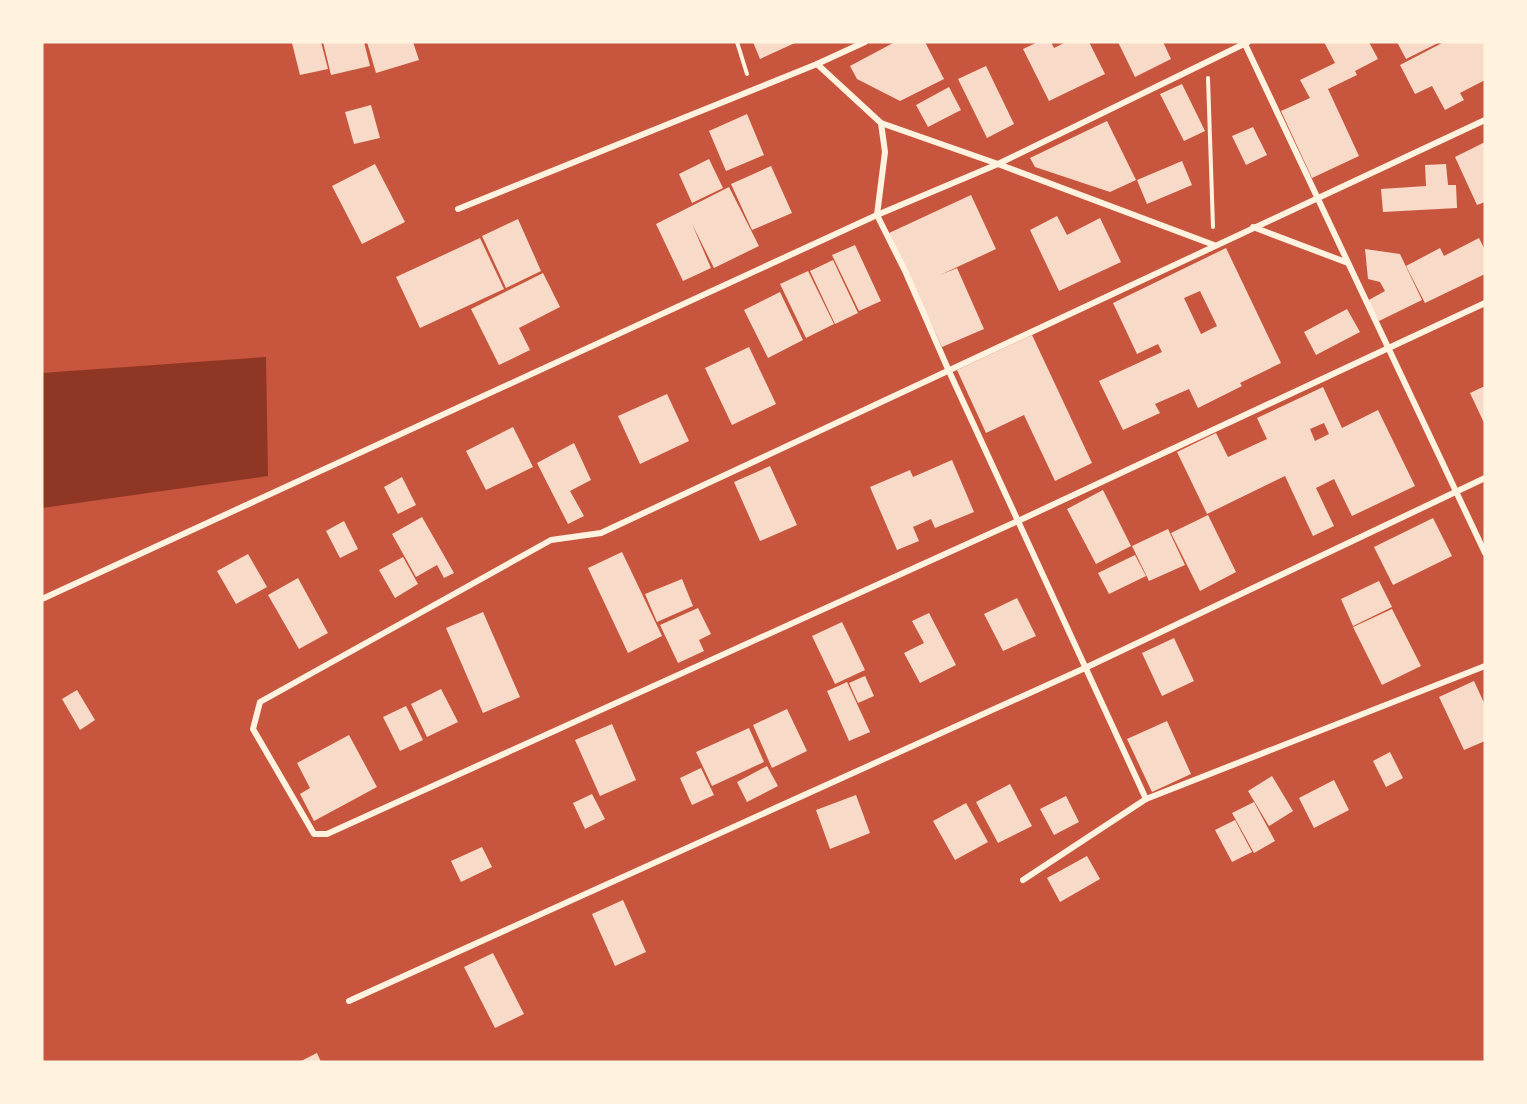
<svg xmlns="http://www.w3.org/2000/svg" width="1527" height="1104" viewBox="0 0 1527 1104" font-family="Lora,serif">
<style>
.water{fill:#8f3625}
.building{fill:#f7dbc8;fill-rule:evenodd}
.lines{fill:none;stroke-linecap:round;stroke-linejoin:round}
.path{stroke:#fff3e0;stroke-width:4}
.minor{stroke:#fff3e0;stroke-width:6}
</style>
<rect width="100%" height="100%" fill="#c8553d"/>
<polygon class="water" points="266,357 268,476 42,508 42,373"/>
<g class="building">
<polygon points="295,42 321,42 328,69 300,75 292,43"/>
<polygon points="323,42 364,42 370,66 331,75"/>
<polygon points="367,42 413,42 419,60 376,73"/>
<polygon points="753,42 797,42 760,59"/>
<polygon points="895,42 925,42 944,79 900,101 857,79 850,66"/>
<polygon points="1038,42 1051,42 1054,48 1066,42 1089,42 1105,74 1049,101 1023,49"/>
<polygon points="1118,42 1163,42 1171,59 1135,77"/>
<polygon points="1324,42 1369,42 1378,59 1355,71 1357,75 1328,89 1359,156 1312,178 1281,111 1310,98 1300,80 1335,63"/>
<polygon points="1397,42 1440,42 1406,59"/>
<polygon points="1444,42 1485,42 1485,80 1460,93 1464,100 1445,110 1432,86 1415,94 1400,65"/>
<polygon points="986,66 1014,124 987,138 958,79"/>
<polygon points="1182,84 1205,131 1184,141 1160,94"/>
<polygon points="949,87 961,110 928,127 916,105"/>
<polygon points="371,105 380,138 354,144 345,112"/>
<polygon points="747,114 764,155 726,171 709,131"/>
<polygon points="1107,121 1136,180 1110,192 1035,167 1030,158"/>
<polygon points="1253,127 1267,155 1246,165 1232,136"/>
<polygon points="1485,142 1485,202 1477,205 1455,157"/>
<polygon points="709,159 723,188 692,203 679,174"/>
<polygon points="1182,161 1192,185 1147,204 1137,180"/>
<polygon points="375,164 405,222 362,244 332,186"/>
<polygon points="1446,164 1448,185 1456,185 1457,208 1383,212 1381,189 1426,186 1425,165"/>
<polygon points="771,166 792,213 752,230 731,184"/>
<polygon points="729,187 759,246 714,268 692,224 711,268 683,281 656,224"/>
<polygon points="971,195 996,249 940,275 957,268 984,329 942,347 889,233"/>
<polygon points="1057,216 1067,235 1100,218 1121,262 1059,291 1030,230"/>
<polygon points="518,219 541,271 506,288 482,236"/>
<polygon points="480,238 504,289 420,328 396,277"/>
<polygon points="1479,238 1485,250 1485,274 1425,303 1406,266 1440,248 1444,256"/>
<polygon points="855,245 881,301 859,311 832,255"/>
<path d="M1226,248l55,115 -41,20 2,3 -44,22 -9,-19 -34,15 5,9 -37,17 -24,-49 63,-29 -4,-8 -21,10 -24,-51zM1200,291l17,35 -16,8 -17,-36z"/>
<polygon points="1365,249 1400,254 1422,300 1379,321 1367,301 1385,291 1380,282 1368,279"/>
<polygon points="833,260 858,313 835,324 810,271"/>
<polygon points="808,271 834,324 806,338 780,284"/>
<polygon points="543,273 560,307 519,328 530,350 499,365 471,309"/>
<polygon points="780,292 803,340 768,358 744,310"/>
<polygon points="1347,309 1360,332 1316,355 1304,332"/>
<polygon points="1032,335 1092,463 1055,481 1024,415 986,433 957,370"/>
<polygon points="749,347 776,404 732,425 705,368"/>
<polygon points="1485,386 1485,425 1470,393"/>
<path d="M1323,387l19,41 36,-18 37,76 -63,30 -18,-37 -18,9 18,38 -21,10 -28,-60 -78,38 -30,-62 39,-19 12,24 39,-18 -10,-21zM1324,423l5,11 -14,7 -5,-12z"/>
<polygon points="667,394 689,441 640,464 618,416"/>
<polygon points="513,427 533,467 486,490 466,451"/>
<polygon points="574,443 591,480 570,491 584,516 568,524 537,463"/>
<polygon points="952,460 974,512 935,528 931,519 913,527 919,541 897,550 870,487 910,470 913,477"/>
<polygon points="770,466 797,525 760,541 734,482"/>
<polygon points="402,477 416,505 398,514 384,487"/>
<polygon points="1103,490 1131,546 1096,564 1067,509"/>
<polygon points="1208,515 1236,572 1200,591 1171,533"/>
<polygon points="422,517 454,573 444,578 437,565 416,577 392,534"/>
<polygon points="1433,518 1452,556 1393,585 1374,547"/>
<polygon points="344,521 358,549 340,558 326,531"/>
<polygon points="1168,529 1185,565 1149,581 1132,546"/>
<polygon points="622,552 662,636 628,653 588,568"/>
<polygon points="248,554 267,587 236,604 217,571"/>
<polygon points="1135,555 1146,576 1109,594 1098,573"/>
<polygon points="403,557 418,584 395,598 379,570"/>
<polygon points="298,578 328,633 299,649 268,595"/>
<polygon points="682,579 693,606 657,622 645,594"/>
<polygon points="1379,581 1392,607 1353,626 1341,599"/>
<polygon points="1017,598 1036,636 1003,651 984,614"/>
<polygon points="698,608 711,634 699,640 704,651 678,663 660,625"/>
<polygon points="1392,609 1421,666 1382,685 1353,627"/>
<polygon points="483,612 520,697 483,713 446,628"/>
<polygon points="929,613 956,665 920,683 904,653 924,643 912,621"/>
<polygon points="842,622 865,670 835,684 812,636"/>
<polygon points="1174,638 1194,681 1162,696 1142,653"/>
<polygon points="865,676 874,696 858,703 849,683"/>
<polygon points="1474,681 1485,705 1485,741 1464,750 1439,697"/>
<polygon points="847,682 870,732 849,741 827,691"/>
<polygon points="441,689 458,722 427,737 411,704"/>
<polygon points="77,690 95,720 80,730 62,699"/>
<polygon points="406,706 423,740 400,751 383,717"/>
<polygon points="787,709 807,751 772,768 753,725"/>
<polygon points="1167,721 1191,774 1152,792 1127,739"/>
<polygon points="612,724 636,780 600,796 575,740"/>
<polygon points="749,728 764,762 712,786 696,752"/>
<polygon points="349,735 377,787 314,821 300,794 310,788 297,763"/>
<polygon points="1390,752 1403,778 1386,787 1373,761"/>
<polygon points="767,766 778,786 747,802 737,782"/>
<polygon points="701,768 714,795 692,805 680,778"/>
<polygon points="1272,776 1293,811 1269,826 1248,791"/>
<polygon points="1334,780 1349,810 1314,828 1299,798"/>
<polygon points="1010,784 1032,826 998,843 976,802"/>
<polygon points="592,794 605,819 585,829 573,803"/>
<polygon points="856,795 870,833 830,849 816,810"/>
<polygon points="1066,796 1079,822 1054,835 1040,809"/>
<polygon points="1254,802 1275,841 1254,853 1232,813"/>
<polygon points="966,803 988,842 955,860 933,821"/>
<polygon points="1235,820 1252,852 1232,862 1215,830"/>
<polygon points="482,847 492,867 461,882 451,861"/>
<polygon points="1087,856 1100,879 1060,902 1047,878"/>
<polygon points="623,900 646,952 615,966 592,914"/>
<polygon points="493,953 524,1014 495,1028 464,967"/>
<polygon points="317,1053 321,1062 299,1062"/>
</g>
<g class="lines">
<g class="path">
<polyline points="737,42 747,74"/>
<polyline points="1208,78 1213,227"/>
</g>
<g class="minor">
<polyline points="1244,42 1485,553"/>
<polyline points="817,64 881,123 885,152 877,215 906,273 948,369 1146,799"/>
<polyline points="1485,120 601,533 551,540 260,702 253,729 314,834 327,834 1018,521 1485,303"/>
<polyline points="881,123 998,164 1214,245"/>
<polyline points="458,209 817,64 865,42"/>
<polyline points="1253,227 1348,263"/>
<polyline points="42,599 877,215 998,164 1248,42"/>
<polyline points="1023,880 1146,799 1485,666"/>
<polyline points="349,1001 1085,668 1485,478"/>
</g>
</g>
<rect width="1527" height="1104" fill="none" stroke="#fff3e0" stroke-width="87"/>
</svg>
